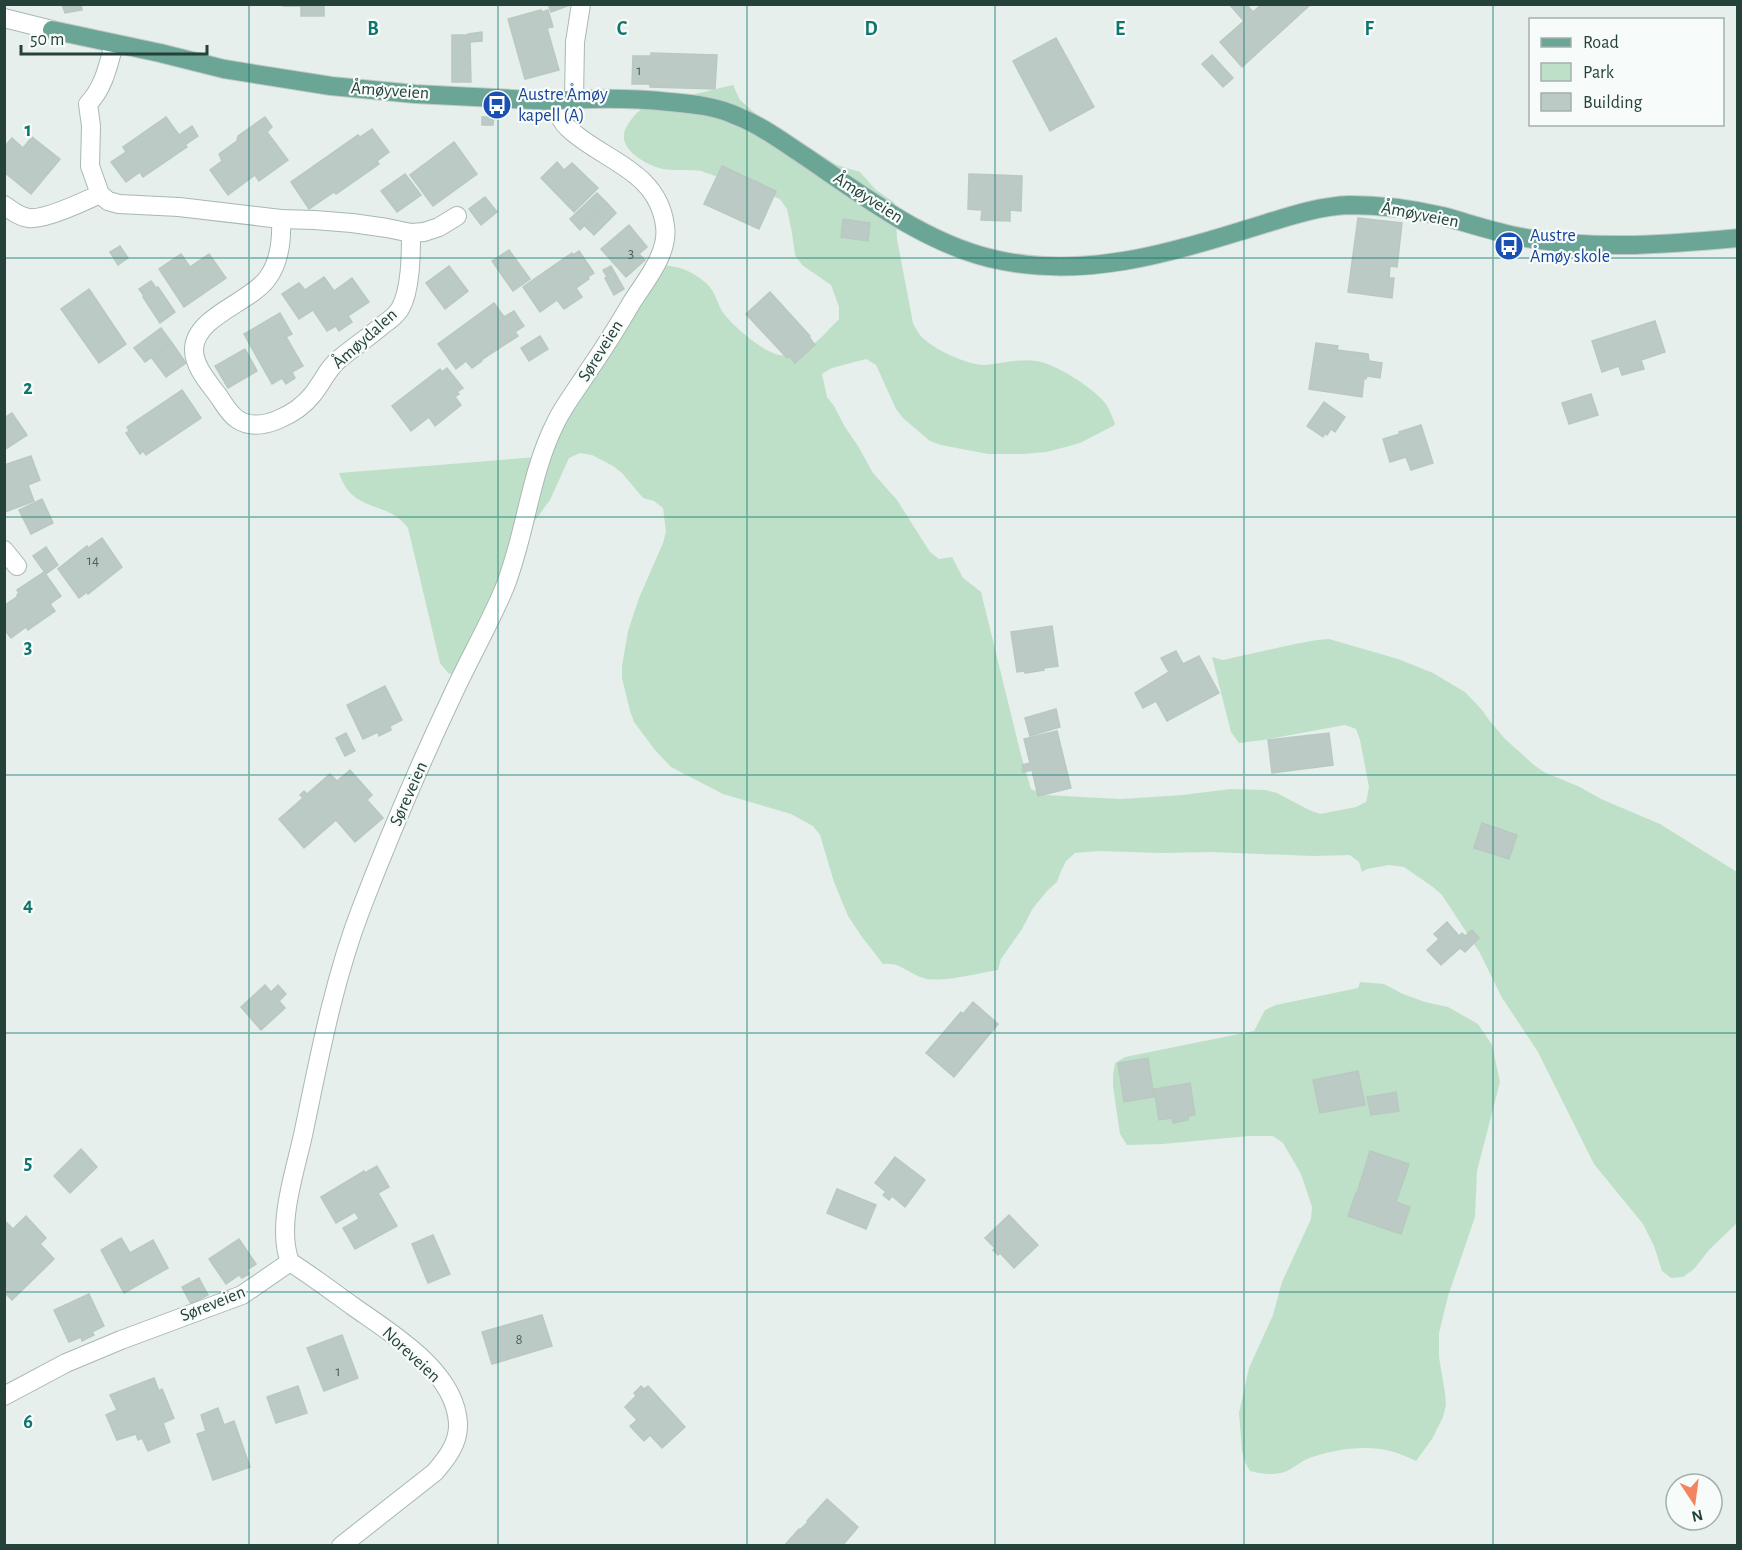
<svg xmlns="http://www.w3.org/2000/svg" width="1742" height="1550" viewBox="0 0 1742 1550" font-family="'Alegreya Sans',sans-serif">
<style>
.green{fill:#bfe0c8}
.building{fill:#bbcac4;stroke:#b8c9c2;stroke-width:1.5}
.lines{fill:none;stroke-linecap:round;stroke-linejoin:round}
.minor-casing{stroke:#a8b8b2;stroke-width:20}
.major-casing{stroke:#c2cac8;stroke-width:20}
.minor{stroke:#fff;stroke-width:18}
.major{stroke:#6aa596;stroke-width:18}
.grid{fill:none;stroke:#0f766e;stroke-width:1.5;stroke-opacity:0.55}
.labels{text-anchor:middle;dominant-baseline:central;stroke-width:4.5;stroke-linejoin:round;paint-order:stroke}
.number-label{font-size:15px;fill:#4a645c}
.street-label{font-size:18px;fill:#24423a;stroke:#f7fbf9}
.transit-label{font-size:18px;fill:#164399;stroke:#f7fbf9;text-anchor:start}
.grid-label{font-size:20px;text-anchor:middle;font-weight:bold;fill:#0f766e;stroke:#f7fbf9;stroke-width:4.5;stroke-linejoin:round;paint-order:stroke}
</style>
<rect width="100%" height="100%" fill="#e6efeb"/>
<g class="green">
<path d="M733,85l7,15 17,15 80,50 23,7 16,18 19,13 2,36 16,84c2,4 4,8 7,12 12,14 47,30 65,30 17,-1 34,-7 51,-4 18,2 58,27 69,42 5,7 7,13 10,21l-2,2 -33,17 -33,9 -23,2h-36l-47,-9 -11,-4 -27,-23 -7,-9 -20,-44 -10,-6 -34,9 -10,6 5,23 7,9 11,21 13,19 15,27 24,27 33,52 9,7 13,-2 11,21 18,14 40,163 10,34 14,6 76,4 62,-4 47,-6 35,1 12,3 32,17 11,4 36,-7 10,-5 3,-15 -9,-47 -4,-11 -11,-4 -82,15 -24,3 -8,-11 -19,-75 11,3 72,-16 22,-4 12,-1 69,20 35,14 32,19 17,18 7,10 16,19 29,26 10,7 36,15 21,12 59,25 77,48v351l-28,27 -15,19 -11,8 -12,1 -9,-7 -8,-25 -11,-22 -49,-60 -56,-112 -37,-56 -21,-43 -38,-58 -9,-8 -29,-20 -15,-2 -22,4 -5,3 -3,-10 -9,-7 -37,1 -101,-4 -50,1 -63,-2 -24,2 -9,8 -5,10 -4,11 -9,8 -15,18 -11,21 -21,30 -3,11c-19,3 -53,12 -71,9 -18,-4 -25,-17 -44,-15l-21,-27 -14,-21 -14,-34 -14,-47 -7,-9 -22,-12 -68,-20 -52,-27 -16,-17 -21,-28 -4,-11 -8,-33v-12l6,-35 11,-33 24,-55 3,-12 -3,-23 -9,-7 -11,-3 -21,-25 -9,-7 -21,-11 -12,-2 -11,5 -19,42 -14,19 -35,61 -38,99 -15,-6 -8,-10 -32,-135c-21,-29 -55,-13 -69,-55l198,-16 109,-193c25,1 40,2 60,19 10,9 11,21 18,31 11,14 38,37 55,41 8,1 19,-1 27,-5 10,-6 24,-22 33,-31v-12l-8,-22 -29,-20 -7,-10 -3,-22 -5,-24 -7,-10 -79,-28c-13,-2 -26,0 -38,-2 -16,-3 -48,-21 -37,-41 6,-11 12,-18 23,-23z"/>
<path d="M1360,982l24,2 19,10 22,8 23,5 30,17 14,21 8,37 -23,89 -2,46 -27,79 -9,37v24l6,36 1,12 -3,12 -11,22 -16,22c-9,-4 -17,-8 -26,-10 -24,-7 -61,-1 -83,8 -7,3 -13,9 -20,12 -12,5 -25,3 -37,0l-5,-9 -3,-12 -3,-37 10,-45 24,-53 9,-33 29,-63 1,-12 -11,-33 -18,-31 -10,-7h-24l-86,8 -36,1 -7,-11 -7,-48v-11l2,-12 10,-6 129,-26 11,-21 11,-5 82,-17z"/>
</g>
<g class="building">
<polygon points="62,4 81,4 82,10 65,13"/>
<polygon points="283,4 324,4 324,16 301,16 301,6 283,6"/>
<polygon points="548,4 570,4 570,5 551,12"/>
<polygon points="1229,4 1246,4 1253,12 1262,4 1311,4 1242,67 1220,42 1244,21"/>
<polygon points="541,10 542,12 548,10 553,27 547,28 559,70 525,79 508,19"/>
<polygon points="482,32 482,41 470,42 471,82 452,82 452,35 468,35 468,34"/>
<polygon points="1056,38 1094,107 1050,131 1013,61"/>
<polygon points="651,53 717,55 715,89 650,87 650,84 632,84 633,56 651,56"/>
<polygon points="1212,55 1233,78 1223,87 1202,64"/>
<polygon points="166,117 179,135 192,126 198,136 185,145 187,147 143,177 140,172 126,182 111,162 126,152 123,147"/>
<polygon points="265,117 272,127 267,132 288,160 259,181 255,175 228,195 210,170 222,161 219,154 237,141 238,136"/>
<polygon points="482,117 494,117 493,125 482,125"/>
<polygon points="372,129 389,152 377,161 379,164 336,194 334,192 309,209 291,182 358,135 360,137"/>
<polygon points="32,137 60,159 31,194 4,172 4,147 12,138 23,148"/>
<polygon points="454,142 477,174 433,206 410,175"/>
<polygon points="557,162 564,170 572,163 598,188 574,212 541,178"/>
<polygon points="722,166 776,191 759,229 704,204"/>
<polygon points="405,174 421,195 397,212 381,191"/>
<polygon points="969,174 1022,176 1021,211 1010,210 1010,221 981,220 982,210 968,209"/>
<polygon points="597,193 607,203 580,230 570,219"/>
<polygon points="485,197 497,212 481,225 469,209"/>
<polygon points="607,203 616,213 594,235 584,225"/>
<polygon points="1358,218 1402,223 1397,267 1390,266 1389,278 1394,278 1392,298 1348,292"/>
<polygon points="843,219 870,223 868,241 841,237"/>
<polygon points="629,225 647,247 639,254 645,260 626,277 601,249"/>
<polygon points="120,246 128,258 118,265 110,252"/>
<polygon points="509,250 530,279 513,291 492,261"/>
<polygon points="579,251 594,273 588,277 589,279 576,288 582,297 564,309 557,300 540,312 523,287 572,253 573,255"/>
<polygon points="181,254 190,267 209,254 226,278 184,307 159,269"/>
<polygon points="449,266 468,291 445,309 426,283"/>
<polygon points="611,266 624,289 614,295 605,278 607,277 603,270"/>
<polygon points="324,277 334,291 352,278 369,302 348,316 352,322 339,331 336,326 327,331 313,310 299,319 282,294 299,283 305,290"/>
<polygon points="151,281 156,288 158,287 175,312 160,323 143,297 144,296 139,289"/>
<polygon points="89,289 126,344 99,363 61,309"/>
<polygon points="770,292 810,336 809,337 815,345 795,363 789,356 787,358 746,314"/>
<polygon points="494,303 504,317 514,311 524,326 515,332 518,336 481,360 482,361 472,368 466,361 456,369 438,344"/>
<polygon points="280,313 292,334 286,337 303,366 292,372 295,378 286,384 282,378 272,384 244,334"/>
<polygon points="1655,321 1665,352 1641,360 1644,369 1622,375 1619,366 1602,372 1592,341"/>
<polygon points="161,328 172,343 145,362 134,348"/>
<polygon points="540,336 548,349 529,361 521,348"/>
<polygon points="172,343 186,363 166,377 151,357"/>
<polygon points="1316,343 1338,346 1337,350 1368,354 1369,361 1382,363 1380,378 1367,376 1366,379 1364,378 1362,397 1309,389"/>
<polygon points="245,349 257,371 228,388 215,366"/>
<polygon points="447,368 463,388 457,392 459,394 455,397 461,405 435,426 429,417 411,431 392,406 440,369 442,372"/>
<polygon points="182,390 201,418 146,455 143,451 140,454 126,433 129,431 127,427"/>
<polygon points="1591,394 1598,415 1569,424 1562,403"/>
<polygon points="1324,402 1345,417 1335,432 1331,429 1327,435 1325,433 1323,437 1307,426"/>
<polygon points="12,413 27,435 4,450 4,418"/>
<polygon points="1421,425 1433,463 1411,470 1406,457 1390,462 1383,439 1400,434 1399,432"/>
<polygon points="31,456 40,480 28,485 34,501 5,512 4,465"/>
<polygon points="42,499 53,523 31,534 19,510"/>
<polygon points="102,538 122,567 88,594 87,592 79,598 58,569 87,546 88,548"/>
<polygon points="46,547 58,565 46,574 33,556"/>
<polygon points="44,572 61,596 50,604 55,611 28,630 26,627 11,638 4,629 4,606 18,596 17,595 19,593 17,590"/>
<polygon points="1052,626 1058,666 1044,668 1044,670 1025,673 1025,671 1017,672 1011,632"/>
<polygon points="1176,651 1183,664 1199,656 1219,693 1167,721 1156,701 1143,708 1135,693 1169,672 1161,658"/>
<polygon points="385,686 402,720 390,726 391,730 379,736 378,732 363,739 347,705"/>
<polygon points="1056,709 1060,727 1030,736 1025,718"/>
<polygon points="1057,731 1071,788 1038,796 1032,770 1023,772 1022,769 1024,769 1022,765 1030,763 1024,739"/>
<polygon points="346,733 355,751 345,756 336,738"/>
<polygon points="1329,733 1333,765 1272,773 1268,740"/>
<polygon points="350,770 372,795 367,800 383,818 355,842 336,820 304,848 279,819 303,798 300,795 304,791 307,794 330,774 337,781"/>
<polygon points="1482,823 1517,835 1509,859 1474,848"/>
<polygon points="1447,922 1459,936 1462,933 1465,936 1472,930 1479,938 1465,952 1460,948 1441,965 1427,950 1439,939 1434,934"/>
<polygon points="265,985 271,992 278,985 286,994 279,1001 285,1008 261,1030 241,1007"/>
<polygon points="973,1002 998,1024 954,1077 926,1053 961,1012 963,1014"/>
<polygon points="1148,1058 1154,1097 1124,1102 1118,1063"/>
<polygon points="1358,1071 1365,1105 1320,1113 1313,1080"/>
<polygon points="1190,1083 1195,1115 1188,1116 1188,1120 1173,1123 1172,1118 1159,1120 1154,1089"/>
<polygon points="1396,1092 1399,1111 1371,1115 1367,1097"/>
<polygon points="81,1149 97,1167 70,1193 54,1176"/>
<polygon points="1370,1151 1409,1164 1396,1202 1410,1207 1401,1234 1348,1216 1356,1193 1357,1193"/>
<polygon points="895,1157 925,1180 905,1207 892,1196 889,1200 883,1195 886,1192 875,1183"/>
<polygon points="377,1166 389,1187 378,1193 397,1226 355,1249 343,1228 359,1219 355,1212 336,1223 321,1197 364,1171 365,1173"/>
<polygon points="837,1189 876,1205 866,1229 827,1213"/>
<polygon points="1009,1215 1038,1245 1014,1268 1000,1253 998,1255 993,1250 995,1248 985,1238"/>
<polygon points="26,1216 46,1238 40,1244 54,1259 12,1300 4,1292 4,1220 13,1229"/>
<polygon points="433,1235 450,1274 428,1283 412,1244"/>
<polygon points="121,1238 130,1253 153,1240 168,1268 124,1293 101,1250"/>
<polygon points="239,1239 256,1264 247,1270 249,1274 242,1278 239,1275 226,1284 209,1259"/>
<polygon points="199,1278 208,1295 191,1304 182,1287"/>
<polygon points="89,1294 104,1326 92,1332 94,1335 82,1341 81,1337 69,1342 54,1310"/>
<polygon points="542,1315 552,1346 492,1364 482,1332"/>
<polygon points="342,1335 358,1378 324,1391 307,1348"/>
<polygon points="154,1378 159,1391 162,1389 174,1418 163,1423 170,1442 148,1451 142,1438 138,1440 136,1434 117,1440 106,1415 117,1410 110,1395"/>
<polygon points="298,1386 307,1413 276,1423 267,1397"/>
<polygon points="641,1386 644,1389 648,1386 685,1427 662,1448 650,1435 644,1441 630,1426 637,1420 625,1407 636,1396 634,1393"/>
<polygon points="218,1408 224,1425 234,1421 250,1467 213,1480 197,1434 206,1431 201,1415"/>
<polygon points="827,1499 858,1527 842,1546 784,1546 799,1529 800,1530 808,1522 807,1521"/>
</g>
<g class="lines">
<g class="minor-casing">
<g id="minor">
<polyline points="4,18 52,30"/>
<path d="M114,44c-6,22 -10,43 -26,60l3,22 -1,40 10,28 8,7 11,3 60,3 102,12 33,1 38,3 35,5 24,5 13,-1 15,-5 18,-11"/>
<polyline points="574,99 575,42 581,4"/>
<path d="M4,205c8,6 16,12 25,13 16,2 56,-17 71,-24"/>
<path d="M281,219c1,21 -1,43 -14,60 -18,24 -73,38 -73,71 0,16 14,32 23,44 6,8 11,19 20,25 23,16 61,-6 76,-25 9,-11 14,-24 24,-33 15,-13 32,-24 47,-37 6,-4 12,-9 16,-15 11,-19 11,-55 11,-76"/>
<polyline points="4,550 17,566"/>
<path d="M290,1262c22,14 43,30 64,45 38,27 101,64 104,116 1,20 -11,35 -23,49l-94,74"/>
<path d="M4,1396l62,-33 55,-23 121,-45 48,-33c-14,-36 5,-90 13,-127 16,-76 30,-153 58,-226 28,-73 59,-145 92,-215 16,-35 36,-69 51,-105 22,-54 25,-114 52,-167 8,-17 21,-33 31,-49 16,-23 31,-47 45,-71 14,-22 37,-49 33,-76 -7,-56 -62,-65 -97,-98 -7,-6 -12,-18 -16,-27"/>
</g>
</g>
<g class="major-casing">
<path id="major" d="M52,30l108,23 64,16 107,17 84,8 137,7c39,-3 79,-3 118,1 23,2 45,4 67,14 25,10 46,26 69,41 59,40 125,91 197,104 81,16 161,-6 238,-30 35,-10 72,-25 109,-26 31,0 62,4 92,11 30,8 60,19 91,23 68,11 136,5 205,-1"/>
</g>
<use href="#minor" class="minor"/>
<use href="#major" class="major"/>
</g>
<path class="grid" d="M249,4v1542M498,4v1542M747,4v1542M995,4v1542M1244,4v1542M1493,4v1542M4,258h1734M4,517h1734M4,775h1734M4,1033h1734M4,1292h1734"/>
<defs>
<g id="bus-disc" transform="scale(1.5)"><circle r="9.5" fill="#1a4fb4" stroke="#f7fbf9"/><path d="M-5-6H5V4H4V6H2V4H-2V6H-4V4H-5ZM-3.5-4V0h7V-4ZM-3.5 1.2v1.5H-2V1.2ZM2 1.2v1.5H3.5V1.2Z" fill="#fff"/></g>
</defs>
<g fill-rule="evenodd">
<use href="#bus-disc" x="497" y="105"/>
<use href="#bus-disc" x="1509" y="246"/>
</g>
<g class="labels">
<g class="number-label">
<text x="639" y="70">1</text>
<text x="631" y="253">3</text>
<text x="93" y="560">14</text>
<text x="519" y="1339">8</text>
<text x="338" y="1371">1</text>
</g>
<g class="street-label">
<text transform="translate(390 91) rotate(4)">Åmøyveien</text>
<text transform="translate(868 198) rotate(33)">Åmøyveien</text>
<text transform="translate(1420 215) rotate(11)">Åmøyveien</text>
<text transform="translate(365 339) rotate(-42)">Åmøydalen</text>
<text transform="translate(601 351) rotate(-58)">Søreveien</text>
<text transform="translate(409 794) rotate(-66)">Søreveien</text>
<text transform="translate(213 1304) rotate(-22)">Søreveien</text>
<text transform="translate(411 1355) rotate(43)">Noreveien</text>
</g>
<g class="transit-label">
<text x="518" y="95">Austre Åmøy<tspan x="518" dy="21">kapell (A)</tspan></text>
<text x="1530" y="236">Austre<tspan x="1530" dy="21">Åmøy skole</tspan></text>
</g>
</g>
<g class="grid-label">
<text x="373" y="35">B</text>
<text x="622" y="35">C</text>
<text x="871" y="35">D</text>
<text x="1120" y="35">E</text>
<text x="1369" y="35">F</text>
<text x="28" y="136">1</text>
<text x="28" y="394">2</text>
<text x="28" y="653">3</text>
<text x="28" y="911">4</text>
<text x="28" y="1169">5</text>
<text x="28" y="1428">6</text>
</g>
<rect width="1742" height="1550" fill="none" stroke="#24423a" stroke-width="12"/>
<rect x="1529" y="18" width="195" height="108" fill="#f7fbf9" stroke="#a3b1ad" stroke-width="1.5"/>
<rect x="1541" y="38" width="30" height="9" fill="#6aa596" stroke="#a3b1ad" stroke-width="1.5"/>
<text x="1583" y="48" font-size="18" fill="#24423a">Road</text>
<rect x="1541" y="63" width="30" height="18" fill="#bfe0c8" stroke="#a3b1ad" stroke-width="1.5"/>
<text x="1583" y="78" font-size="18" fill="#24423a">Park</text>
<rect x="1541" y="93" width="30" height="18" fill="#bbcac4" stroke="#a3b1ad" stroke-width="1.5"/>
<text x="1583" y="108" font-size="18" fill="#24423a">Building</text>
<g transform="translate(1694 1502) rotate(167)"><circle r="28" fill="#f7fbf9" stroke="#a3b1ad" stroke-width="1.5"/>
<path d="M0-4.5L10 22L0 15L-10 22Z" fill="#f4845f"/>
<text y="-9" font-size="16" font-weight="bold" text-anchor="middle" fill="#24423a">N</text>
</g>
<path d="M21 45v9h186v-9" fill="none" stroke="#24423a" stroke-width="3"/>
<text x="30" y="45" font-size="18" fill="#24423a" stroke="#f7fbf9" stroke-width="4.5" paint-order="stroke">50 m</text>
</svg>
